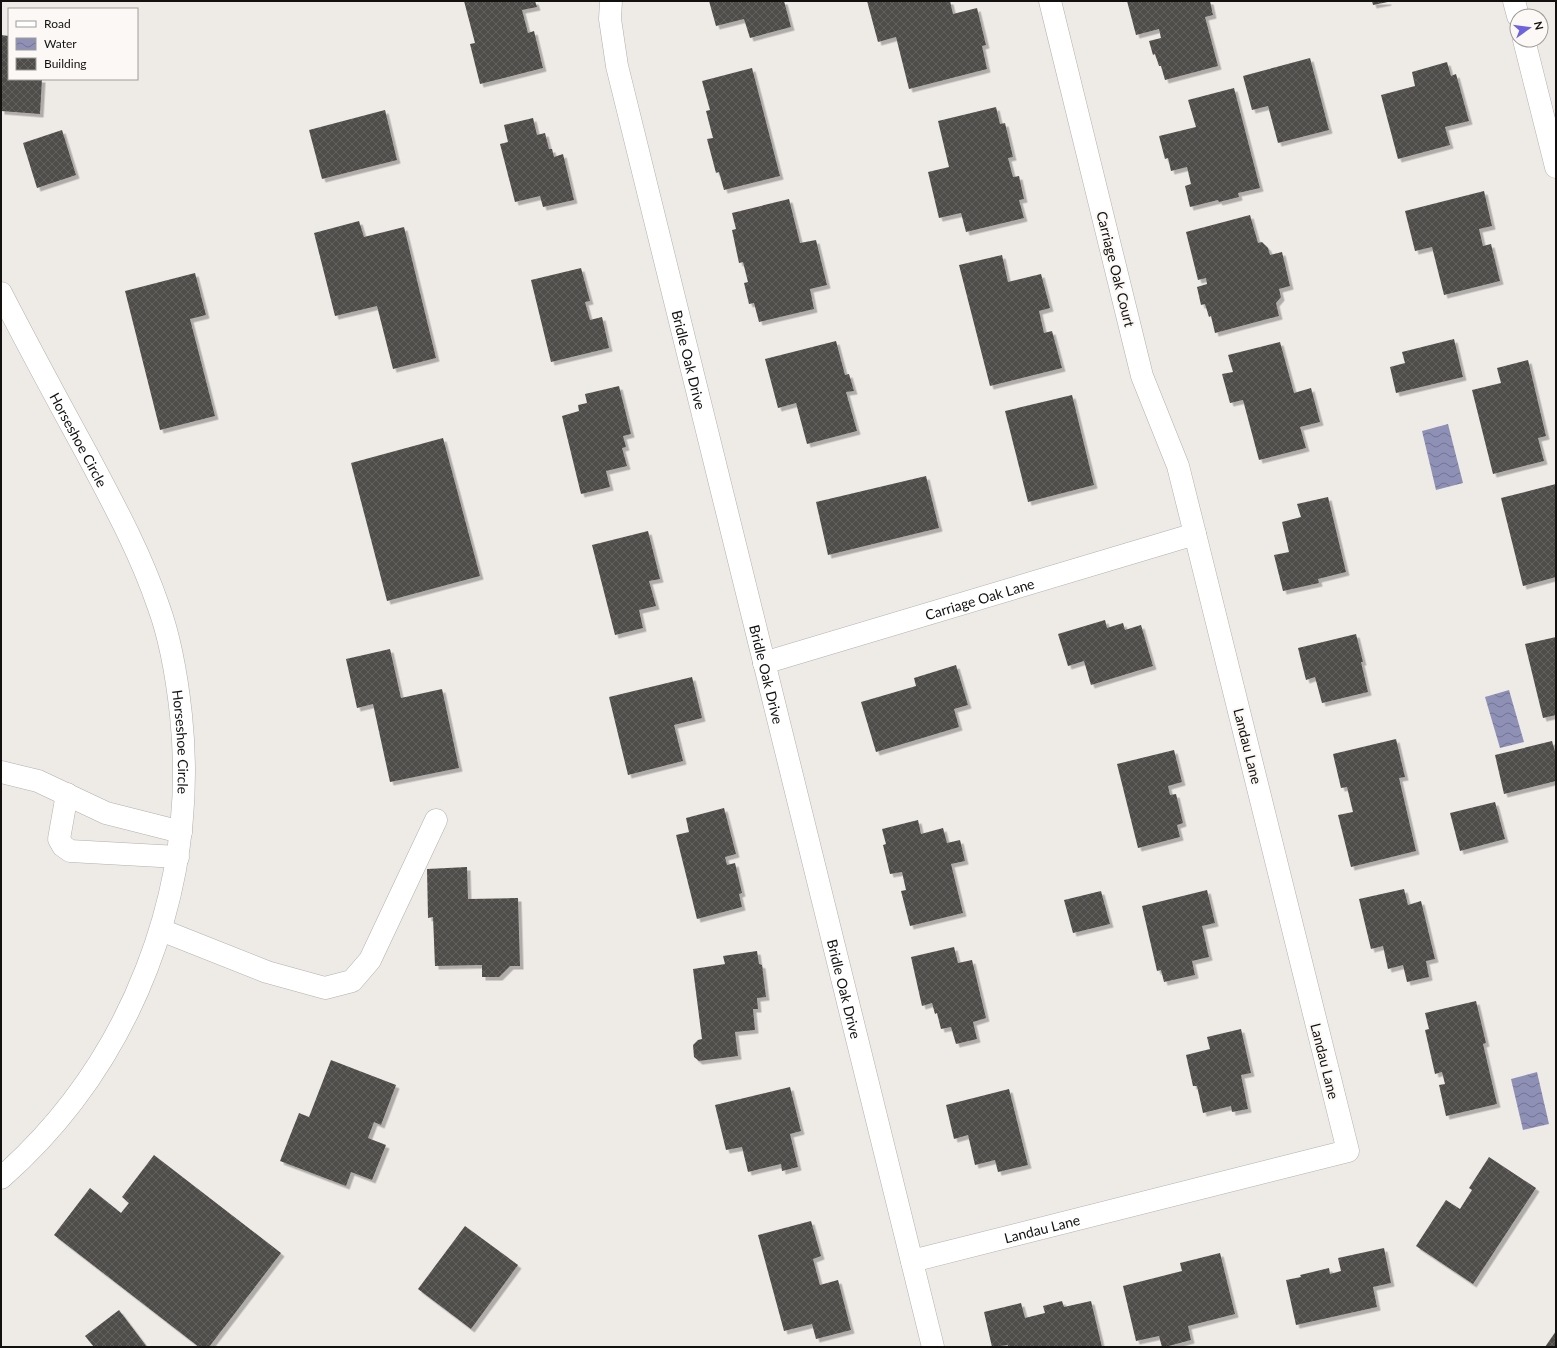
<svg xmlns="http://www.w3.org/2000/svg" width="1557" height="1348" viewBox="0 0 1557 1348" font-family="Lato,sans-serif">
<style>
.water{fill:url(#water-waves)}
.building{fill:url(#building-cross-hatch);filter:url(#shadow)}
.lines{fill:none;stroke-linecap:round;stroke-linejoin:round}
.minor-casing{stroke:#b2afac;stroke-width:23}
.minor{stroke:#fff;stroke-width:22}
.labels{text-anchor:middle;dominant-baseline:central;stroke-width:4;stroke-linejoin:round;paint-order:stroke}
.street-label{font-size:14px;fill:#121110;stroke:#fbf8f5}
</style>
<defs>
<pattern id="water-waves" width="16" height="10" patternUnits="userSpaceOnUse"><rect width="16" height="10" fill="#8f90b5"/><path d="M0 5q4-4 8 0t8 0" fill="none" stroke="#737492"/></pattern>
<pattern id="building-cross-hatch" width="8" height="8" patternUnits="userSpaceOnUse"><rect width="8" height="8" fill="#4f4d4a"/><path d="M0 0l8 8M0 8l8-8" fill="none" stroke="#646260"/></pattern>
<filter id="shadow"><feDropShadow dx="3.5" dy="3.5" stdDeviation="0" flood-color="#0004"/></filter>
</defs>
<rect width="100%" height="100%" fill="#eeebe7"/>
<g class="water">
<polygon points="1448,424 1463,483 1436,490 1422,431"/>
<polygon points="1509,690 1524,742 1500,748 1485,697"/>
<polygon points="1537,1072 1549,1124 1523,1130 1511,1079"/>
</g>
<g class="building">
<polygon points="464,1 535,1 537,7 522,10 528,33 534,31 543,68 480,84 470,44 475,43"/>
<polygon points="709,1 784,1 791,27 750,38 744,19 716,26"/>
<polygon points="867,1 950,1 953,14 977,8 986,45 982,46 987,69 909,89 896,37 878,42"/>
<polygon points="1127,1 1210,1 1213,15 1205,17 1218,66 1165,80 1161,66 1159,66 1155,54 1153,55 1149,41 1161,38 1159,29 1136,35"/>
<polygon points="1372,1 1388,1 1388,2 1373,5"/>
<polygon points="1,35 9,36 9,79 42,79 40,114 1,111"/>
<polygon points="1310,58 1329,130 1278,143 1268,106 1252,110 1243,76"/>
<polygon points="1447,62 1451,76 1456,74 1469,121 1445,127 1450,145 1398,159 1381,95 1415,86 1412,72"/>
<polygon points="752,68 780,176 724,190 719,172 716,173 707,139 713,138 706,111 710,110 702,81"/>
<polygon points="1234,88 1260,188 1238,193 1239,197 1219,202 1218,200 1190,207 1185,186 1191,184 1187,167 1171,171 1168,158 1165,159 1159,136 1196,127 1188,100"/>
<polygon points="996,107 1000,124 1005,123 1013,157 1008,158 1013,177 1019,176 1024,199 1019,200 1024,218 966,232 961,213 939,218 928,172 949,167 938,121"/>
<polygon points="385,110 397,160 322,179 309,130"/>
<polygon points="533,118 537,135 545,133 549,149 552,149 554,157 563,154 574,200 543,207 540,196 515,202 500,144 508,142 504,125"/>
<polygon points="62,130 76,175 37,188 23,143"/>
<polygon points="1484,191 1492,226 1479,229 1483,246 1491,244 1500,281 1444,295 1432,247 1415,251 1405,211"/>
<polygon points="789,199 800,243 816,240 827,285 810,289 814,309 759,322 754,303 749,304 744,283 748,282 743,262 739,263 732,230 736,229 732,213"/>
<polygon points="1250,215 1258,243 1262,242 1268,248 1270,255 1282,252 1290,286 1279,289 1281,297 1276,303 1279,316 1215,333 1211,316 1209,317 1205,304 1201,305 1197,287 1207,284 1206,278 1198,280 1186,232"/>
<polygon points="359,221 364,237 404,227 436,358 393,369 377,306 335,316 314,233"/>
<polygon points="1002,255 1008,282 1041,274 1050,308 1039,311 1044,333 1052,331 1062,368 990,386 959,265"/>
<polygon points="581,268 590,301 585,302 590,320 602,317 609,348 551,362 531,280"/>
<polygon points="195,273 206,315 190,319 215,416 160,430 125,291"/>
<polygon points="1454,339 1463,377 1396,393 1390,367 1405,363 1402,352"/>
<polygon points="836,341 845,375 849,374 854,391 846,392 857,431 807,444 796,403 778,408 765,359"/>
<polygon points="1280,342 1294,393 1311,388 1320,422 1300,427 1306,448 1259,460 1243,400 1230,403 1222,374 1233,372 1228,355"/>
<polygon points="1528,360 1546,436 1538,438 1544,461 1493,474 1472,390 1501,383 1497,368"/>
<polygon points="619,386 631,434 623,436 626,447 622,448 627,466 606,471 610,487 581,494 562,416 579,411 578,405 587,403 585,394"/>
<polygon points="1072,395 1094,485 1028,502 1005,411"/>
<polygon points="443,438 480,576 387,601 351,463"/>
<polygon points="926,476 939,528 828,555 816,502"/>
<polygon points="1556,484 1556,577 1523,586 1501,498"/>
<polygon points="1328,497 1346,572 1318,579 1319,583 1283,591 1274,555 1289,552 1282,522 1301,517 1297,504"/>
<polygon points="648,531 660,579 649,581 656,606 639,610 643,628 615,635 592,545"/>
<polygon points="1105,620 1107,628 1123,623 1125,630 1141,625 1153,666 1091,685 1084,661 1068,666 1058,634"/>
<polygon points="1356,634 1363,662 1361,662 1368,692 1322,703 1315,677 1306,680 1298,648"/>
<polygon points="1556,637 1556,715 1543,718 1525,644"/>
<polygon points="390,649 401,698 442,689 459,768 390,782 373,704 357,708 346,659"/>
<polygon points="956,665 968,705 954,709 959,727 876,752 861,702 916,686 914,678"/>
<polygon points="692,677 702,718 674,725 683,761 628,775 609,697"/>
<polygon points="1396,739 1405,777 1399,778 1416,851 1351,867 1338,815 1353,812 1347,787 1341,788 1333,754"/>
<polygon points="1552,741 1556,755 1556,781 1504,794 1495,755"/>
<polygon points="1174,750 1182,782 1168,786 1170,795 1176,794 1183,823 1177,825 1180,837 1138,848 1117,764"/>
<polygon points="1495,802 1505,839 1460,851 1450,813"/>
<polygon points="724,808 736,854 725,857 727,865 735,863 742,893 739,894 742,907 697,919 676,835 689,832 686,818"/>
<polygon points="918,820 921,834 943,828 947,843 960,840 965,861 951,864 963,913 910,926 901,891 906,890 902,872 890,874 883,845 886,844 882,829"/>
<polygon points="467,867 468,899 518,898 520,966 510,966 499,977 482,977 482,965 435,966 433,917 428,918 427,869"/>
<polygon points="1404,889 1408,905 1421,901 1435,959 1426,961 1429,977 1407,982 1403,965 1388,969 1383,946 1371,949 1359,899"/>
<polygon points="1207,890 1215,923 1202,926 1209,957 1192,961 1195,975 1164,982 1161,970 1157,971 1142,906"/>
<polygon points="1101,891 1110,924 1073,933 1064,900"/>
<polygon points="954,947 958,963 972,960 986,1018 973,1022 977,1039 956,1044 951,1027 941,1029 937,1013 935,1014 932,1003 922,1006 911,957"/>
<polygon points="757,951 759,964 762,965 766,997 757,998 758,1009 753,1009 755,1030 735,1032 738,1056 699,1061 694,1057 693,1045 698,1040 702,1039 693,969 725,964 723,956"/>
<polygon points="1476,1001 1486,1043 1483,1044 1497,1104 1446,1116 1439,1085 1445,1084 1442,1072 1435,1074 1425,1030 1429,1029 1425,1013"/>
<polygon points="1241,1029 1251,1073 1241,1075 1248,1109 1232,1112 1231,1106 1203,1113 1197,1086 1193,1086 1186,1055 1210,1049 1207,1037"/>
<polygon points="331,1060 396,1085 381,1125 374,1122 368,1138 386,1145 372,1180 351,1172 346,1186 280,1161 299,1113 309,1117"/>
<polygon points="790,1087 801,1131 790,1134 798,1167 782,1171 781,1164 748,1172 742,1147 726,1150 715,1105"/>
<polygon points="1009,1089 1028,1165 998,1172 995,1160 975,1165 968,1135 954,1139 946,1105"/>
<polygon points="154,1155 281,1253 209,1347 199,1347 54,1235 90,1188 121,1213 129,1203 122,1197"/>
<polygon points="1489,1157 1536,1188 1473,1284 1416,1246 1446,1200 1460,1209 1472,1190 1469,1188"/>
<polygon points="811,1221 821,1256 813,1259 820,1285 838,1280 851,1330 816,1339 812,1324 784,1331 758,1235"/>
<polygon points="465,1226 518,1265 471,1329 418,1289"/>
<polygon points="1384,1248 1391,1283 1373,1287 1377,1307 1296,1325 1286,1280 1301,1277 1300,1275 1329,1268 1330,1274 1341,1271 1338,1258"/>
<polygon points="1220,1253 1235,1314 1188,1326 1191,1340 1165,1347 1162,1347 1159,1336 1136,1341 1123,1286 1182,1271 1180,1263"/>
<polygon points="1062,1301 1064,1307 1091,1301 1102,1347 1008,1347 1008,1345 992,1347 984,1312 1021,1303 1025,1318 1045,1313 1043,1306"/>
<polygon points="119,1310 147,1347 94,1347 85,1336"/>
<polygon points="1556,1331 1556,1347 1545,1347"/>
</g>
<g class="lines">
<g class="minor-casing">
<g id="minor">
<path id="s1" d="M611,1l-1,18 7,47 316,1281"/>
<polyline points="1514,1 1518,16"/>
<polyline points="1524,40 1556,167"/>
<path id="s2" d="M1,293c28,54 57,108 86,161 26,49 53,98 71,151 13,35 19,73 23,110 18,173 -49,348 -180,463"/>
<path id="s3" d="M764,663l431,-129"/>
<polyline points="1,772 38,781 106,813 181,832"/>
<polyline points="67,794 59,839 63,846 70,851 178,857"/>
<polyline points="161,930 267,972 325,988 352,981 370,960 436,820"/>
<path id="s4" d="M912,1261l436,-110 -153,-617 -17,-68 -36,-90 -92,-375"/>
</g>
</g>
<use href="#minor" class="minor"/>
</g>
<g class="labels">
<g class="street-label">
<text transform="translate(1116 269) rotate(76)">Carriage Oak Court</text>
<text stroke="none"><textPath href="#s1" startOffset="368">Bridle Oak Drive</textPath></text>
<text stroke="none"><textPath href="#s2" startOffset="166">Horseshoe Circle</textPath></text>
<text stroke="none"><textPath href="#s3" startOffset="225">Carriage Oak Lane</textPath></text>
<text stroke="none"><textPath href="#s1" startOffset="692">Bridle Oak Drive</textPath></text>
<text stroke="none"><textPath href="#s2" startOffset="489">Horseshoe Circle</textPath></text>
<text transform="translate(1248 746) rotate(76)">Landau Lane</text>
<text stroke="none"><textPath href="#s1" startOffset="1016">Bridle Oak Drive</textPath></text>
<text transform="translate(1325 1061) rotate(76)">Landau Lane</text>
<text stroke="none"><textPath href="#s4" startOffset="134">Landau Lane</textPath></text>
</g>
</g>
<rect width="1557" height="1348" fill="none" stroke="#121110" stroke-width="4"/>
<rect x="8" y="8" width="130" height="72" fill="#fbf8f5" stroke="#9e9c99"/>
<rect x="16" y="21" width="20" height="6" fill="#ffffff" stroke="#9e9c99"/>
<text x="44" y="28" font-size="12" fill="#121110">Road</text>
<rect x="16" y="38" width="20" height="12" fill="url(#water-waves)" stroke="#9e9c99"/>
<text x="44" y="48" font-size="12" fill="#121110">Water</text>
<rect x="16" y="58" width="20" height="12" fill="url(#building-cross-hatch)" stroke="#9e9c99"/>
<text x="44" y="68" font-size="12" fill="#121110">Building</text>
<g transform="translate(1529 28) rotate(76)"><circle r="19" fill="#fbf8f5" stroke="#9e9c99"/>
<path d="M0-3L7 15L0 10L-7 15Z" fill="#6e63dd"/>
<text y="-6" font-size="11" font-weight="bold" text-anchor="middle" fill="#121110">N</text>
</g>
</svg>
